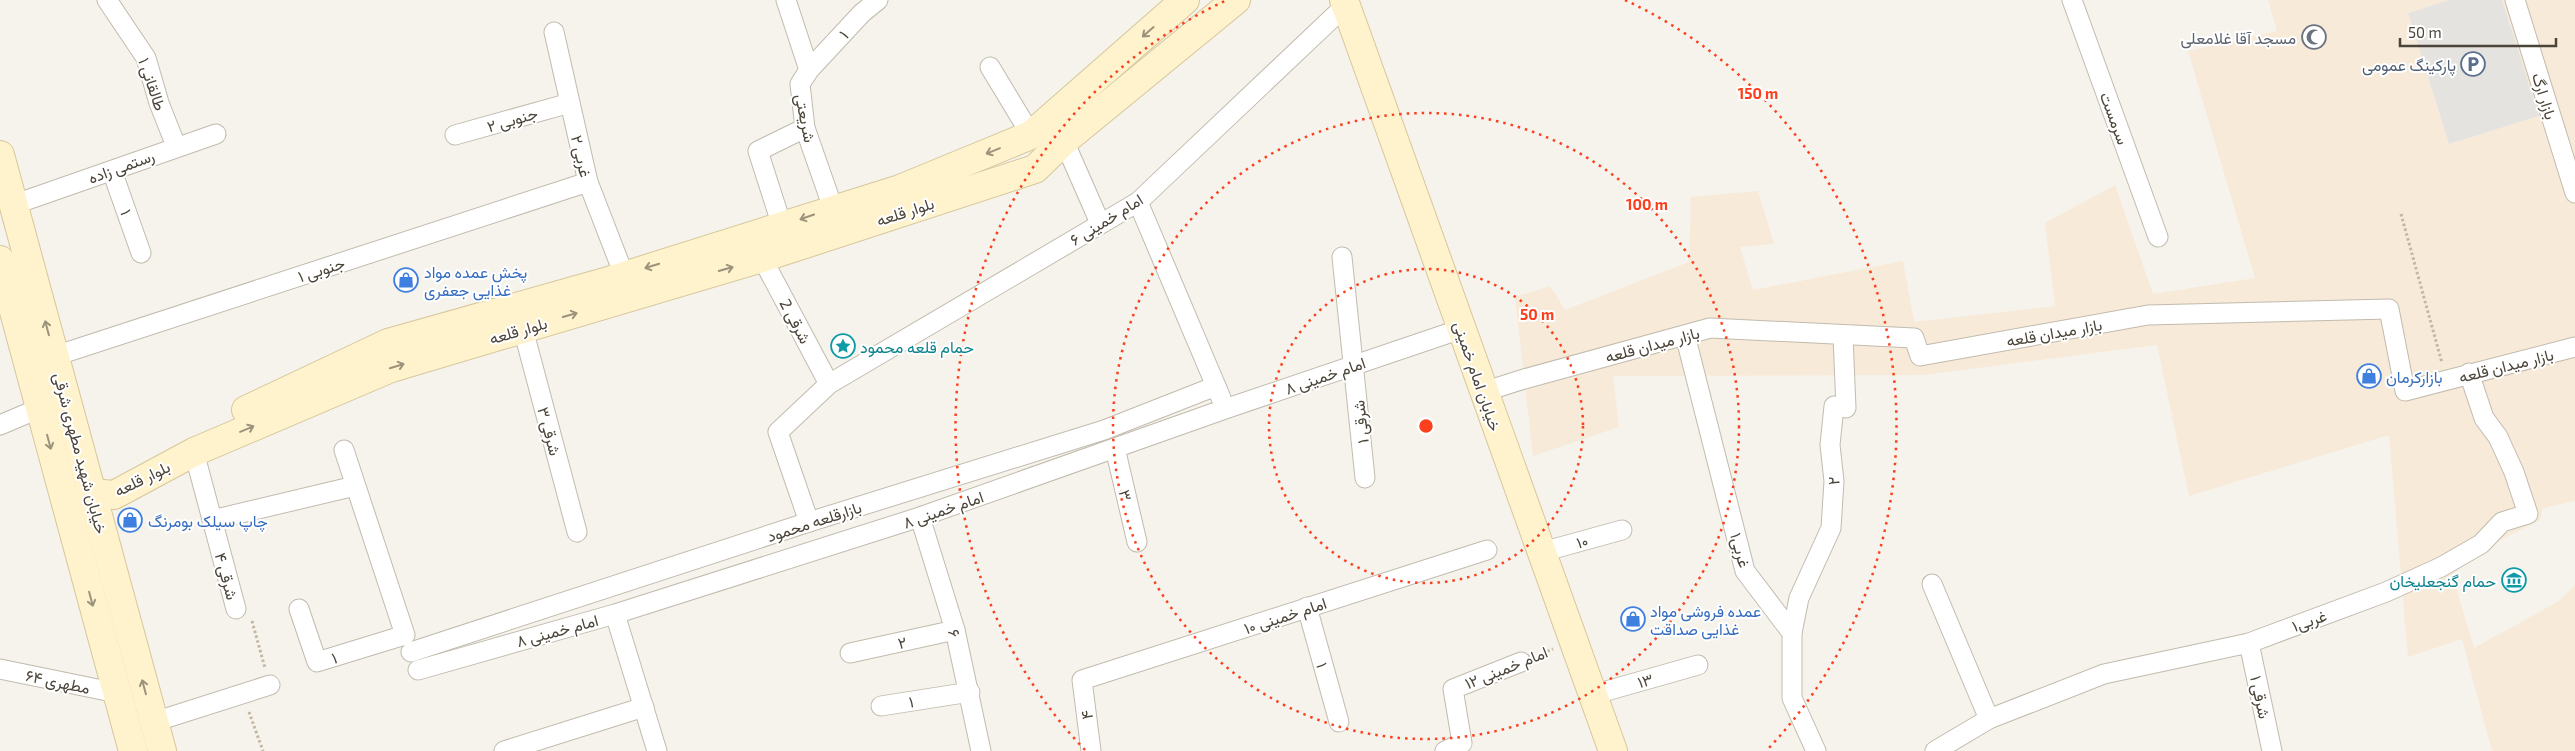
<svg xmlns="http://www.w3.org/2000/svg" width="2575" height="751" viewBox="0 0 2575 751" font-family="'Exo 2',Vazirmatn,sans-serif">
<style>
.commercial{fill:#f7ead8}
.parking{fill:#e5e3e0}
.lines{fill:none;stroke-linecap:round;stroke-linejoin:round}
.street-casing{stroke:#c2bbae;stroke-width:21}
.secondary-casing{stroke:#d6c79b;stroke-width:30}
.path{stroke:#c4b79f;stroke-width:3;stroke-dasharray:2.5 2.5;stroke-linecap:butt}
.street{stroke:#fff;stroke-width:19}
.secondary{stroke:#fff3cd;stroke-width:28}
.oneway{stroke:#9c937c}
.ring{fill:none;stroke:#fc3f1d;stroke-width:2.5;stroke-dasharray:2.5 5}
.labels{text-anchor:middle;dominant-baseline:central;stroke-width:4;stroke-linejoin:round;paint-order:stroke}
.street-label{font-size:16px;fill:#4b4439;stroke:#fff}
.worship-label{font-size:16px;fill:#5b616d;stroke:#fff;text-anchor:end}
.service-label{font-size:16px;fill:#4e5e75;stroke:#fff;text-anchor:end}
.shop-label{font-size:16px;fill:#366cbe;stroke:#fff;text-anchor:start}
.culture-label{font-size:16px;fill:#0d838f;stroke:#fff;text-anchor:start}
.centre{fill:#fc3f1d;stroke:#fff;stroke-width:2.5}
.ring-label{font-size:15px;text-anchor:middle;font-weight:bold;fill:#fc3f1d;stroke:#fff;stroke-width:4;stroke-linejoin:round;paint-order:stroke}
</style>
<rect width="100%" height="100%" fill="#f6f3ec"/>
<polygon class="commercial" points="2268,0 2449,0 2408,13 2449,144 2539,116 2502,0 2575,0 2575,501 2543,508 2540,520 2500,540 2452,574 2474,648 2559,601 2575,585 2575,751 2492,751 2462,639 2408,657 2389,435 2189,496 2157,345 1923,375 1613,376 1619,427 1533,456 1515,297 1550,286 1565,310 1689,262 1691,197 1758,191 1774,244 1740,247 1753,290 1903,261 1914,322 2055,306 2045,223 2115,185 2153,294 2255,278 2188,51 2277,31"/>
<polygon class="parking" points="2449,0 2502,0 2539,116 2449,144 2408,13"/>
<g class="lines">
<g class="street-casing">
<g id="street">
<polyline points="107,0 146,58 159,103 176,146"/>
<polyline points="786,0 809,70 800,84 805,128 833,208"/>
<polyline points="2072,0 2158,237"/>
<polyline points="2515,0 2575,193"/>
<polyline points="554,32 588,182 624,275"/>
<polyline points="990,67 1031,135"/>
<polyline points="809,70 862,13 878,0"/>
<polyline points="455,135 570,103"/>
<polyline points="1064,141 1100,223"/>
<polyline points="112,171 141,253"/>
<polyline points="27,200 216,134"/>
<polyline points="1138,202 1221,398"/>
<polyline points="782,226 758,151 805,128"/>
<polyline points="1342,257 1365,478"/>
<polyline points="762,258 829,384"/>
<polyline points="523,329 577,532"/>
<polyline points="1685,335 1745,571 1792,633 1792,698 1816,751"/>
<polyline points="55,356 588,182"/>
<polyline points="1483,392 1524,379 1710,328 1914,338 1920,356 2148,315 2389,309 2405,391 2575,347"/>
<polyline points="0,425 40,408"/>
<polyline points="1115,448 1137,542"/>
<polyline points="194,452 236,609"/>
<polyline points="920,517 955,630 981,751"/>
<polyline points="212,520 355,486"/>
<polyline points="809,522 778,432 829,384 1138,202 1346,5"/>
<polyline points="1542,552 1622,530"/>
<polyline points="1932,584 1989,719"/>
<polyline points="1307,607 1339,722"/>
<polyline points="299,609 317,662 405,635 344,450"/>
<polyline points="615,614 657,751"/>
<polyline points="1792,633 1799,598 1831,528 1834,481 1830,445 1834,406 1846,408 1843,336"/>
<polyline points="2249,643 2272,751"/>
<polyline points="411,652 809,522 1104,430 1216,386"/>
<polyline points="850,653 955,630"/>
<polyline points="0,669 117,693"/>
<polyline points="418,670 615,614 920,517 1225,409 1461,329"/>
<polyline points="1592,695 1698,665"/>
<polyline points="881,706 970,692"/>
<polyline points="154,722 270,685"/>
<polyline points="504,751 644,707"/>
<polyline points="1091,751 1082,680 1487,550"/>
<polyline points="1445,751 1462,743 1453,689 1521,662"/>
<polyline points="1935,751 1989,719 2104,674 2249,643 2386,592 2441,567 2481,544 2502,522 2528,514 2514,472 2498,437 2484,418 2469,373"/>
</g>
</g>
<g class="secondary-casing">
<g id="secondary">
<polyline points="1344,0 1613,751"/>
<polyline points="0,155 162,751"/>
<polyline points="0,260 133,751"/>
<polyline points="246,410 388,343 605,282 900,189 1031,135 1185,0"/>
<polyline points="92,493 114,495 194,452 391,368 762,258 1035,169 1064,141 1236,0"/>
</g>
</g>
<g class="path">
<polyline points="2401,214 2442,363"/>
<polyline points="252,621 265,668"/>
<polyline points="1538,655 1553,649"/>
<polyline points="249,712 263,751"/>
</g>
<use href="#street" class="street"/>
<use href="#secondary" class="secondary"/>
</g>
<defs><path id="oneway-shaft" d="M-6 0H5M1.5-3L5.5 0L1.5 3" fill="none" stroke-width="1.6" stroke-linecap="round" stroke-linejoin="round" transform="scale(1.25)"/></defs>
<g class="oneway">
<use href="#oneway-shaft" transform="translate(1148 32) rotate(139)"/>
<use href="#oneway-shaft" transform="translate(993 151) rotate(158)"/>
<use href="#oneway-shaft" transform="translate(807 217) rotate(161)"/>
<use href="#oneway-shaft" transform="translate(652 266) rotate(163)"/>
<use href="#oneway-shaft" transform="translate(726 269) rotate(-16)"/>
<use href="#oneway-shaft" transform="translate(570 315) rotate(-16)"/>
<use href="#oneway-shaft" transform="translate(47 328) rotate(-105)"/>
<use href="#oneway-shaft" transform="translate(397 366) rotate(-17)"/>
<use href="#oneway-shaft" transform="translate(247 429) rotate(-23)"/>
<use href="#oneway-shaft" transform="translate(49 442) rotate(75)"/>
<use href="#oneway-shaft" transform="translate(91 599) rotate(75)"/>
<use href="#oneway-shaft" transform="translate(144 687) rotate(-105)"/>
</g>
<g class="ring">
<circle cx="1426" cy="426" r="157"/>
<circle cx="1426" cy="426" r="313"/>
<path d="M1085 750A470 470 0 0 1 1227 0M1625 0A470 470 0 0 1 1767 750"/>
</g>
<defs>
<g id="mosque-ring" transform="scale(1.25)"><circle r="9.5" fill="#fff" stroke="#6b7280" stroke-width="1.5"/><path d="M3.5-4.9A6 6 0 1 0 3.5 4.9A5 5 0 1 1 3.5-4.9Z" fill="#6b7280"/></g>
<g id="parking-ring" transform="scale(1.25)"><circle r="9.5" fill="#fff" stroke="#5c6f8a" stroke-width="1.5"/><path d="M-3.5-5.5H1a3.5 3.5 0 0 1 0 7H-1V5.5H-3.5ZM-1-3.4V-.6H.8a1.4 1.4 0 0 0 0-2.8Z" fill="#5c6f8a"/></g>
<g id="shop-ring" transform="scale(1.25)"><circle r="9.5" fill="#fff" stroke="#3f7fe0" stroke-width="1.5"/><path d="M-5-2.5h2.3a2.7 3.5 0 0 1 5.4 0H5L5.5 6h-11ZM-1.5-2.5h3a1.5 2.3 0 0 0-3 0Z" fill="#3f7fe0"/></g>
<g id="sight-ring" transform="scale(1.25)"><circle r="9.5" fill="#fff" stroke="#0f9aa8" stroke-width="1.5"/><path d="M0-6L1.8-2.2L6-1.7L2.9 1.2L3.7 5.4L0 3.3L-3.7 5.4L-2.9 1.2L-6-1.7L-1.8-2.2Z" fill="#0f9aa8"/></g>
<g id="museum-ring" transform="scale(1.25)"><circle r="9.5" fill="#fff" stroke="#0f9aa8" stroke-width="1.5"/><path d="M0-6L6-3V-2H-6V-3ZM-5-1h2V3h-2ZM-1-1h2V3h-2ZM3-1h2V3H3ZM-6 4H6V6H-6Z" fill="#0f9aa8"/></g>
</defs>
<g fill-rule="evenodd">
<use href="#mosque-ring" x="2314" y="37"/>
<use href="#parking-ring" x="2473" y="64"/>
<use href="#shop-ring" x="406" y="280"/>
<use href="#sight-ring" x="843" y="346"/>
<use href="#shop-ring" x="2369" y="376"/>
<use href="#shop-ring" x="130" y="520"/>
<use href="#museum-ring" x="2514" y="580"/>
<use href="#shop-ring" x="1633" y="619"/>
</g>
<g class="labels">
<g class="street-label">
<text transform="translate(843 34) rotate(-47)">۱</text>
<text transform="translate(153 84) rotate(71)">طالقانی ۱</text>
<text transform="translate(2545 96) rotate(73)">بازار ارگ</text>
<text transform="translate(806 118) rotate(79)">شریعتی</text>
<text transform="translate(2115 118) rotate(70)">سرمست</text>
<text transform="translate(512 119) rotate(-16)">۲ جنوبی</text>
<text transform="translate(582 156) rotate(77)">۲ غربی</text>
<text transform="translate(121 166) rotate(-20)">رستمی زاده</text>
<text transform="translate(905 211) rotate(-18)">بلوار قلعه</text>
<text transform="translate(127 212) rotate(70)">۱</text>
<text transform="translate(1106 219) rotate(-32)">امام خمینی ۶</text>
<text transform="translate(321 269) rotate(-18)">۱ جنوبی</text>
<text transform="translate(796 321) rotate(62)">2 شرقی</text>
<text transform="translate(518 330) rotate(-16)">بلوار قلعه</text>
<text transform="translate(2054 332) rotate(-10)">بازار میدان قلعه</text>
<text transform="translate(1652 344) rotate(-15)">بازار میدان قلعه</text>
<text transform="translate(2506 365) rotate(-14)">بازار میدان قلعه</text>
<text transform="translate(1325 375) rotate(-19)">امام خمینی ۸</text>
<text transform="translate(1478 376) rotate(71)">خیابان امام خمینی</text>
<text transform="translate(1360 422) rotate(-96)">۱ شرقی</text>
<text transform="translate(550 431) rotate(75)">۳ شرقی</text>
<text transform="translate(81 453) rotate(75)">خیابان شهید مطهری شرقی</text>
<text transform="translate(142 478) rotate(-26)">بلوار قلعه</text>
<text transform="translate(1833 481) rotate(-91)">۲</text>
<text transform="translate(1126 495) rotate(77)">۳</text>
<text transform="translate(943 509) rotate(-19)">امام خمینی ۸</text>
<text transform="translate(814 521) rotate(-18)">بازارقلعه محمود</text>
<text transform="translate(1582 541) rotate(-15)">۱۰</text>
<text transform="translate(1741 550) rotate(74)">غربی۱</text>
<text transform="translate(227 576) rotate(75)">شرقی ۴</text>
<text transform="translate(1285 615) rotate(-18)">امام خمینی ۱۰</text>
<text transform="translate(2309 620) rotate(-20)">غربی۱</text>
<text transform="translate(557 630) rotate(-15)">امام خمینی ۸</text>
<text transform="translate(955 633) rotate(75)">۶</text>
<text transform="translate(902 642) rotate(-12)">۲</text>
<text transform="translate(334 657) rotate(-17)">۱</text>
<text transform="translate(1323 665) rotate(74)">۱</text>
<text transform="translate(1506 667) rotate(-22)">امام خمینی ۱۲</text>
<text transform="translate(1645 680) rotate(-16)">۱۳</text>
<text transform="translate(58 681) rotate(12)">مطهری ۶۴</text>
<text transform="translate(2261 697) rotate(78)">۱ شرقی</text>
<text transform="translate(911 701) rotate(-9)">۱</text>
<text transform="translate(1086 715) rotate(-97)">۴</text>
</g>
<g class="worship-label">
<text x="2296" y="37">مسجد آقا غلامعلی</text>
</g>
<g class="service-label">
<text x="2456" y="64">پارکینگ عمومی</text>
</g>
<g class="shop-label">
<text x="424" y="271">پخش عمده مواد<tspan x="424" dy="18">غذایی جعفری</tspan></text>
<text x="2386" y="376">بازارکرمان</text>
<text x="148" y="520">چاپ سیلک بومرنگ</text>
<text x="1650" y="610">عمده فروشی مواد<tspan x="1650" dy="18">غذایی صداقت</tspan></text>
</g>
<g class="culture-label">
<text x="860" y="346">حمام قلعه محمود</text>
<text x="2496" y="580" text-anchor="end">حمام گنجعلیخان</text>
</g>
</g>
<circle cx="1426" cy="426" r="8" class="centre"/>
<g class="ring-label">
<text x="1758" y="99">150 m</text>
<text x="1647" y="210">100 m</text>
<text x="1537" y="320">50 m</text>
</g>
<path d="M2400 38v8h156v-8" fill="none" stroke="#4b4439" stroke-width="2.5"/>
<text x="2408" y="38" font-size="15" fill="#4b4439" stroke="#ffffff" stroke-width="4" paint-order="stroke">50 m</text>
</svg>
